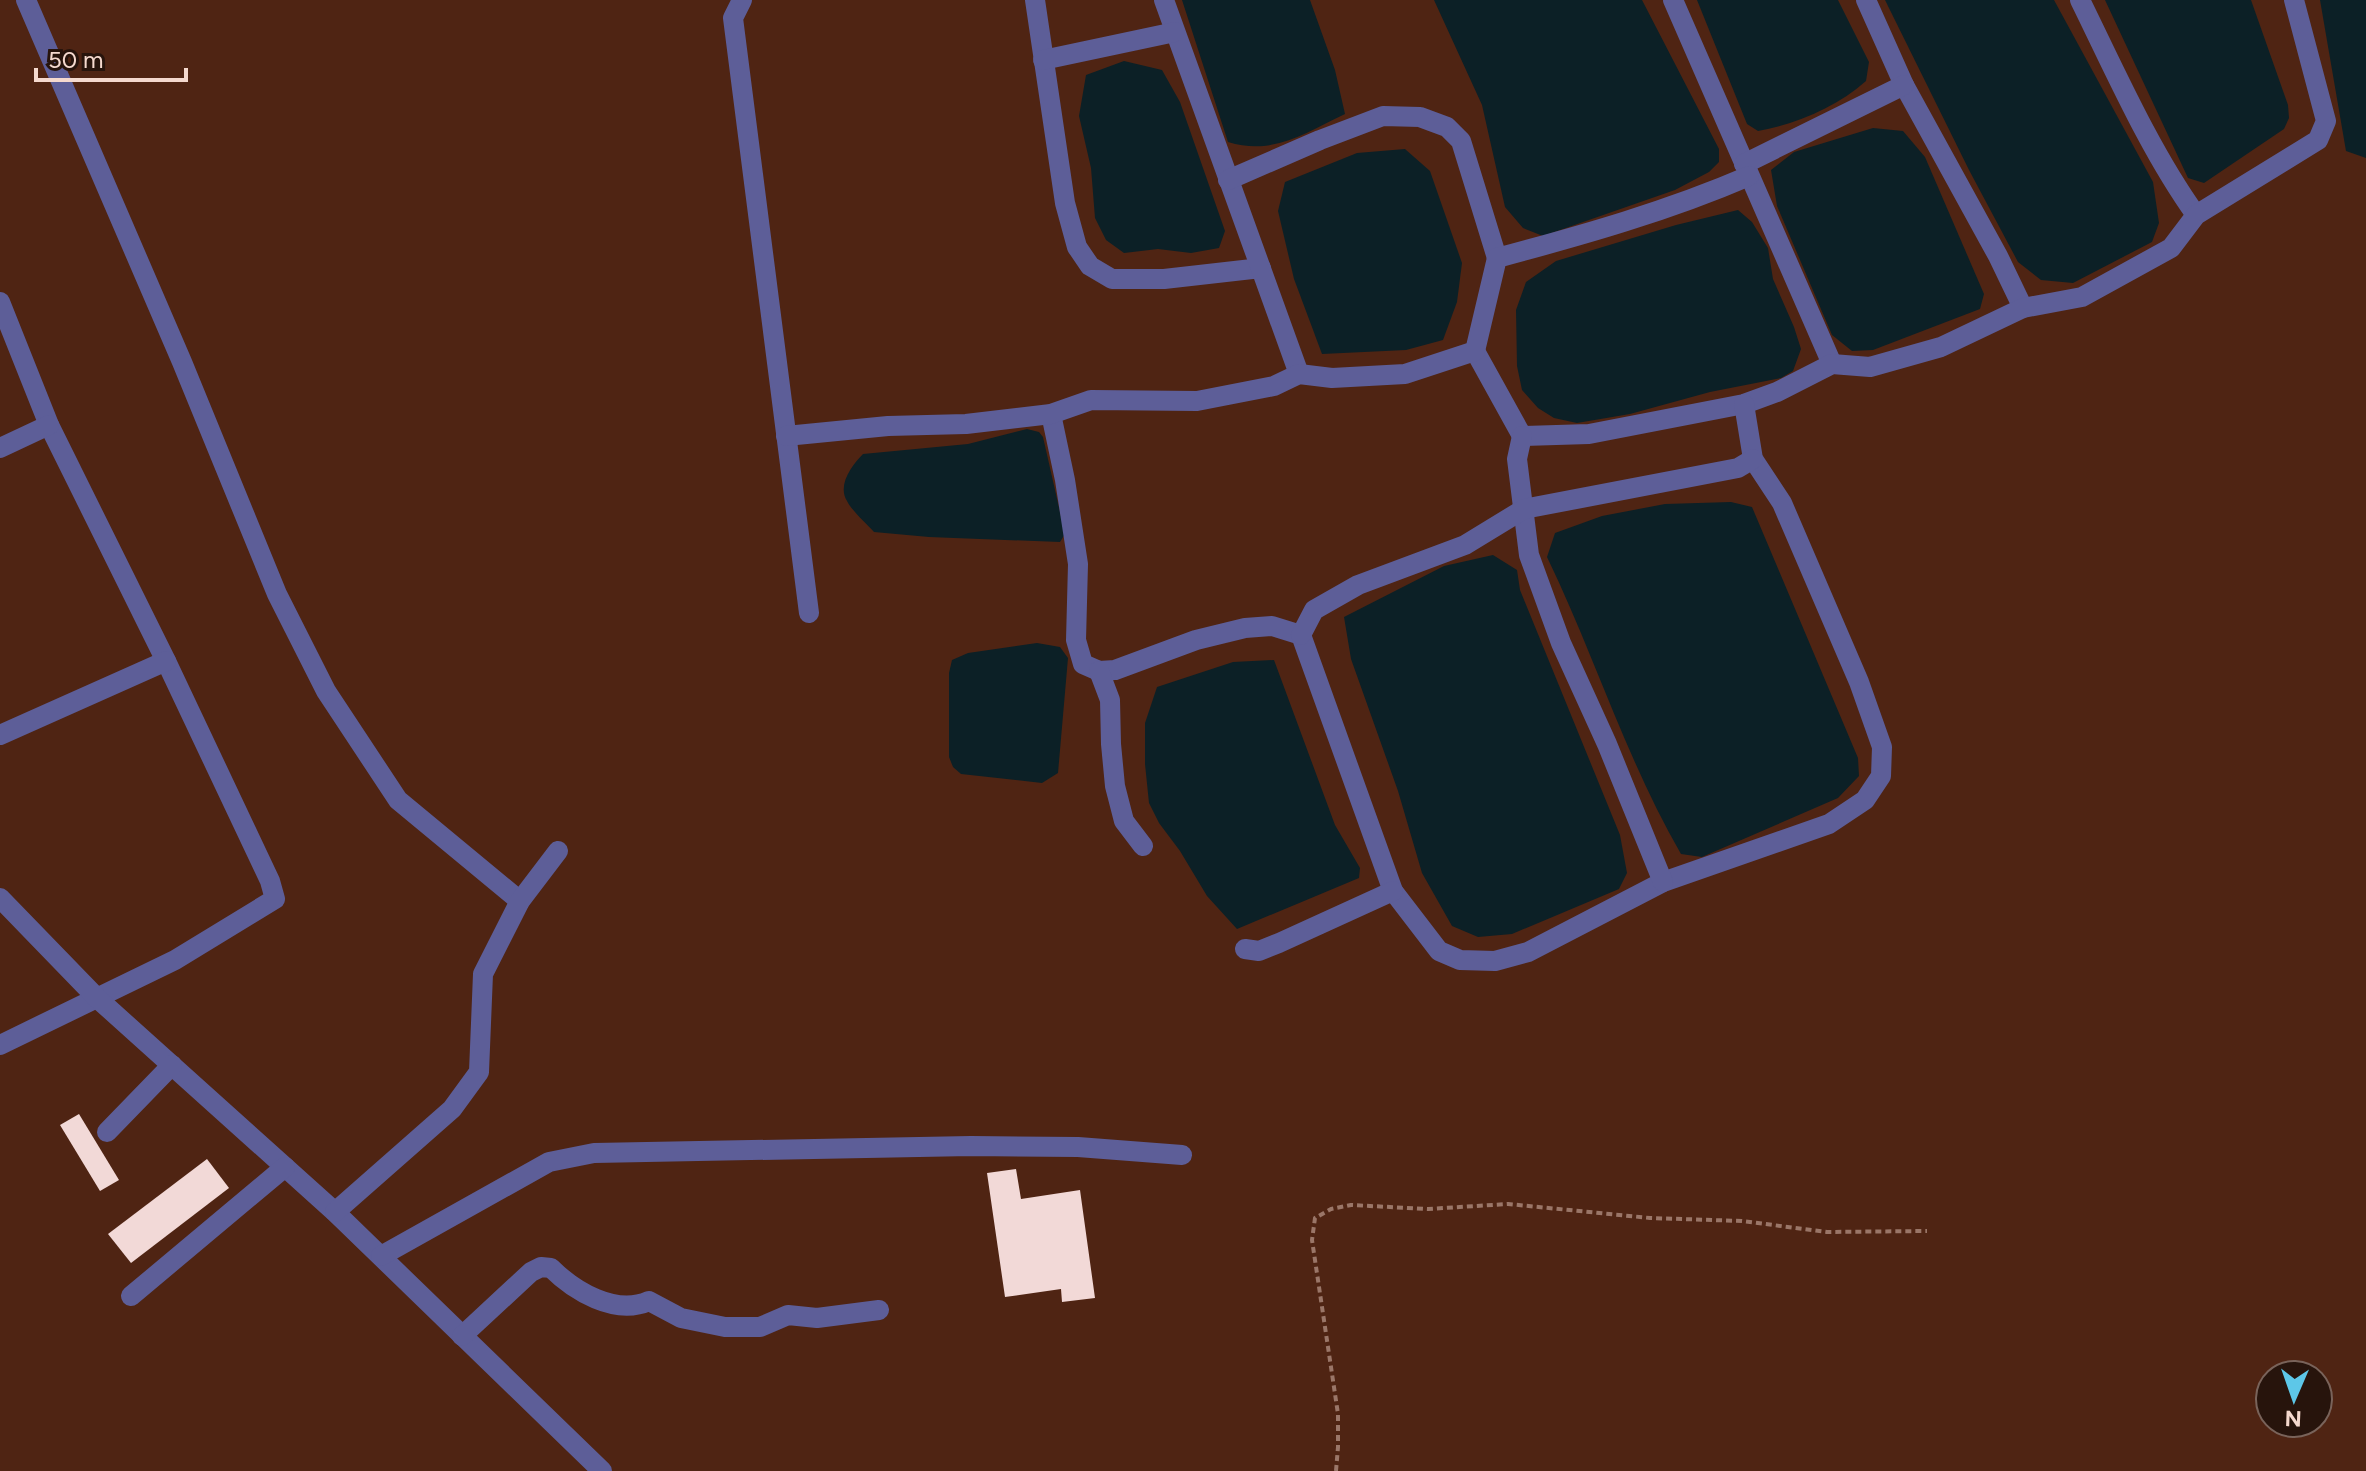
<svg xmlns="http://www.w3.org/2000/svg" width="2366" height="1471" viewBox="0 0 2366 1471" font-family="Figtree,sans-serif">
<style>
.water{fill:#0c2026}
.building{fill:#f2d9d7}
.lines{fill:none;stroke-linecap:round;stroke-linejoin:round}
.path{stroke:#9a7668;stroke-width:4;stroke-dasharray:6 4;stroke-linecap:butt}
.minor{stroke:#5d5e98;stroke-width:20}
</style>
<rect width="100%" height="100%" fill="#4f2413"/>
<g class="water">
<path d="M1182,0h128l25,70 10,44c-40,19 -72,42 -117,28z"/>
<polygon points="1434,0 1642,0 1719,149 1719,162 1709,172 1675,190 1543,236 1523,228 1505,207 1482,105"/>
<path d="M1697,0h141l31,62 -3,19c-29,26 -70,43 -108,50l-11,-7z"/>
<polygon points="1885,0 2054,0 2153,182 2159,223 2152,242 2073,283 2041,280 2018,262 1969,170"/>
<polygon points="2105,0 2251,0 2288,105 2289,118 2284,129 2204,183 2188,178"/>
<polygon points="2320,0 2366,0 2366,158 2346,151"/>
<polygon points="1124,61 1162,70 1180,102 1225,231 1219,248 1191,253 1158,249 1124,253 1106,240 1095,218 1091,168 1079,116 1086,75"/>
<polygon points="1873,128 1903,131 1925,157 1984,294 1980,309 1873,350 1852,351 1832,335 1777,206 1771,170 1794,152"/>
<polygon points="1405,149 1430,171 1462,263 1457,302 1443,340 1406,350 1322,354 1294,279 1278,211 1285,182 1357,153"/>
<polygon points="1738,210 1752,222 1768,248 1773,279 1794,327 1801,349 1793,371 1781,378 1710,392 1630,414 1577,423 1554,418 1538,408 1522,390 1517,366 1516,310 1526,282 1556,261 1676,225"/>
<path d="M1027,429l12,3 4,5 22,97 -5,8 -131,-5 -55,-5c-8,-9 -22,-21 -27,-31 -10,-16 5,-36 16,-47l105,-10z"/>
<path d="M1731,502l21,5 106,251 1,18 -21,22 -136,59 -21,-3c-54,-93 -87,-200 -134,-297l8,-24 47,-17 63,-12z"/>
<polygon points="1493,555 1517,570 1520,590 1620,835 1627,873 1619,889 1512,934 1478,937 1452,926 1422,873 1398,791 1351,659 1344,617 1444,566"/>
<polygon points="1037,643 1060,647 1068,658 1058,773 1042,783 961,774 953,767 949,757 949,673 952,660 968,653"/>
<polygon points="1274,660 1335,825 1360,868 1359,878 1237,929 1207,896 1180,851 1159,823 1149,803 1145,764 1145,723 1157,687 1233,662"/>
</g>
<g class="building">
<polygon points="79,1114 119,1180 100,1191 60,1125"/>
<polygon points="207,1159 229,1188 131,1263 108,1234"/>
<polygon points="1016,1169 1021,1199 1080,1190 1095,1298 1062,1302 1061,1289 1005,1297 987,1173"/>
</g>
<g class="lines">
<polyline class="path" points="1336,1471 1338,1447 1338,1414 1312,1240 1315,1218 1331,1209 1351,1205 1428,1209 1508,1204 1650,1218 1742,1221 1827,1232 1927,1231"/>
<g class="minor">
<polyline points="26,0 182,362 277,594 326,691 398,800 520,901"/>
<polyline points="742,0 733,18 809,613"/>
<polyline points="1035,0 1065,203 1077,247 1090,266 1112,279 1164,279 1261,268"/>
<polyline points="1164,0 1299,374"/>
<polyline points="1673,0 1832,364"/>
<polyline points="1866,0 1904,85 1998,256 2023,308"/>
<path d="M2080,0c35,71 70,151 116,215"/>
<polyline points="1043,60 1175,32"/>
<polyline points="1744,164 1904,85"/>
<polyline points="1228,180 1320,140 1383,116 1420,117 1447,127 1461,141 1497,258"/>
<polyline points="0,302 49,425 166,661 270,881 275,899 175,960 0,1045"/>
<polyline points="1475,351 1522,436 1589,434 1744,404 1777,392 1832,364 1870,367 1941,347 2023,308 2082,297 2171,248 2196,215 2318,140 2326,121 2294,0"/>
<polyline points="1051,414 1065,480 1078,564 1076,640 1083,664 1099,671 1115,670 1196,640 1245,628 1272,626 1301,635 1393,891 1439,951 1460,960 1495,961 1528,952 1663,882 1829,824 1865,800 1881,776 1882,747 1859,682 1782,503 1753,459 1744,404"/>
<path d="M786,436l102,-10 78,-2 85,-10 40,-14 106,1 77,-15 25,-12 33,4 73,-4 70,-23 22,-93c86,-23 171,-47 252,-82"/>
<polyline points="1522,436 1517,459 1529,555 1561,643 1607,744 1663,882"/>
<polyline points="0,448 49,425"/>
<polyline points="1301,635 1314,610 1358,585 1465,545 1524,509 1738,468 1753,459"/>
<polyline points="1099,671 1110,700 1111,744 1115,786 1124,821 1143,846"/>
<polyline points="0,735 166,661"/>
<polyline points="0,898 97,998 335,1212 602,1471"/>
<polyline points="1245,949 1259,951 1279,943 1393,891"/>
<polyline points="107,1132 172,1065"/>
<polyline points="335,1212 452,1109 479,1072 483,974 520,901 558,851"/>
<polyline points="381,1256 549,1162 594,1153 971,1146 1078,1147 1182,1155"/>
<polyline points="131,1296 285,1167"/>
<path d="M462,1336l69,-64 10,-5 10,1c23,23 64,48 98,33l32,17 44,9h35l28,-12 29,3 62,-8"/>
</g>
</g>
<g transform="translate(2294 1399) rotate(182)"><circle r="38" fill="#27140c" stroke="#79635a" stroke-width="2"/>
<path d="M0-6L14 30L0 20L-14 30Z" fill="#5dc7e8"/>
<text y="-12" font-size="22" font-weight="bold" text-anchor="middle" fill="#f5d9ce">N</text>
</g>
<path d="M36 68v12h150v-12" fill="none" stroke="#f5d9ce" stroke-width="4"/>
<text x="48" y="68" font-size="24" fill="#f5d9ce" stroke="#27140c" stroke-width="6" paint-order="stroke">50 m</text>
</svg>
